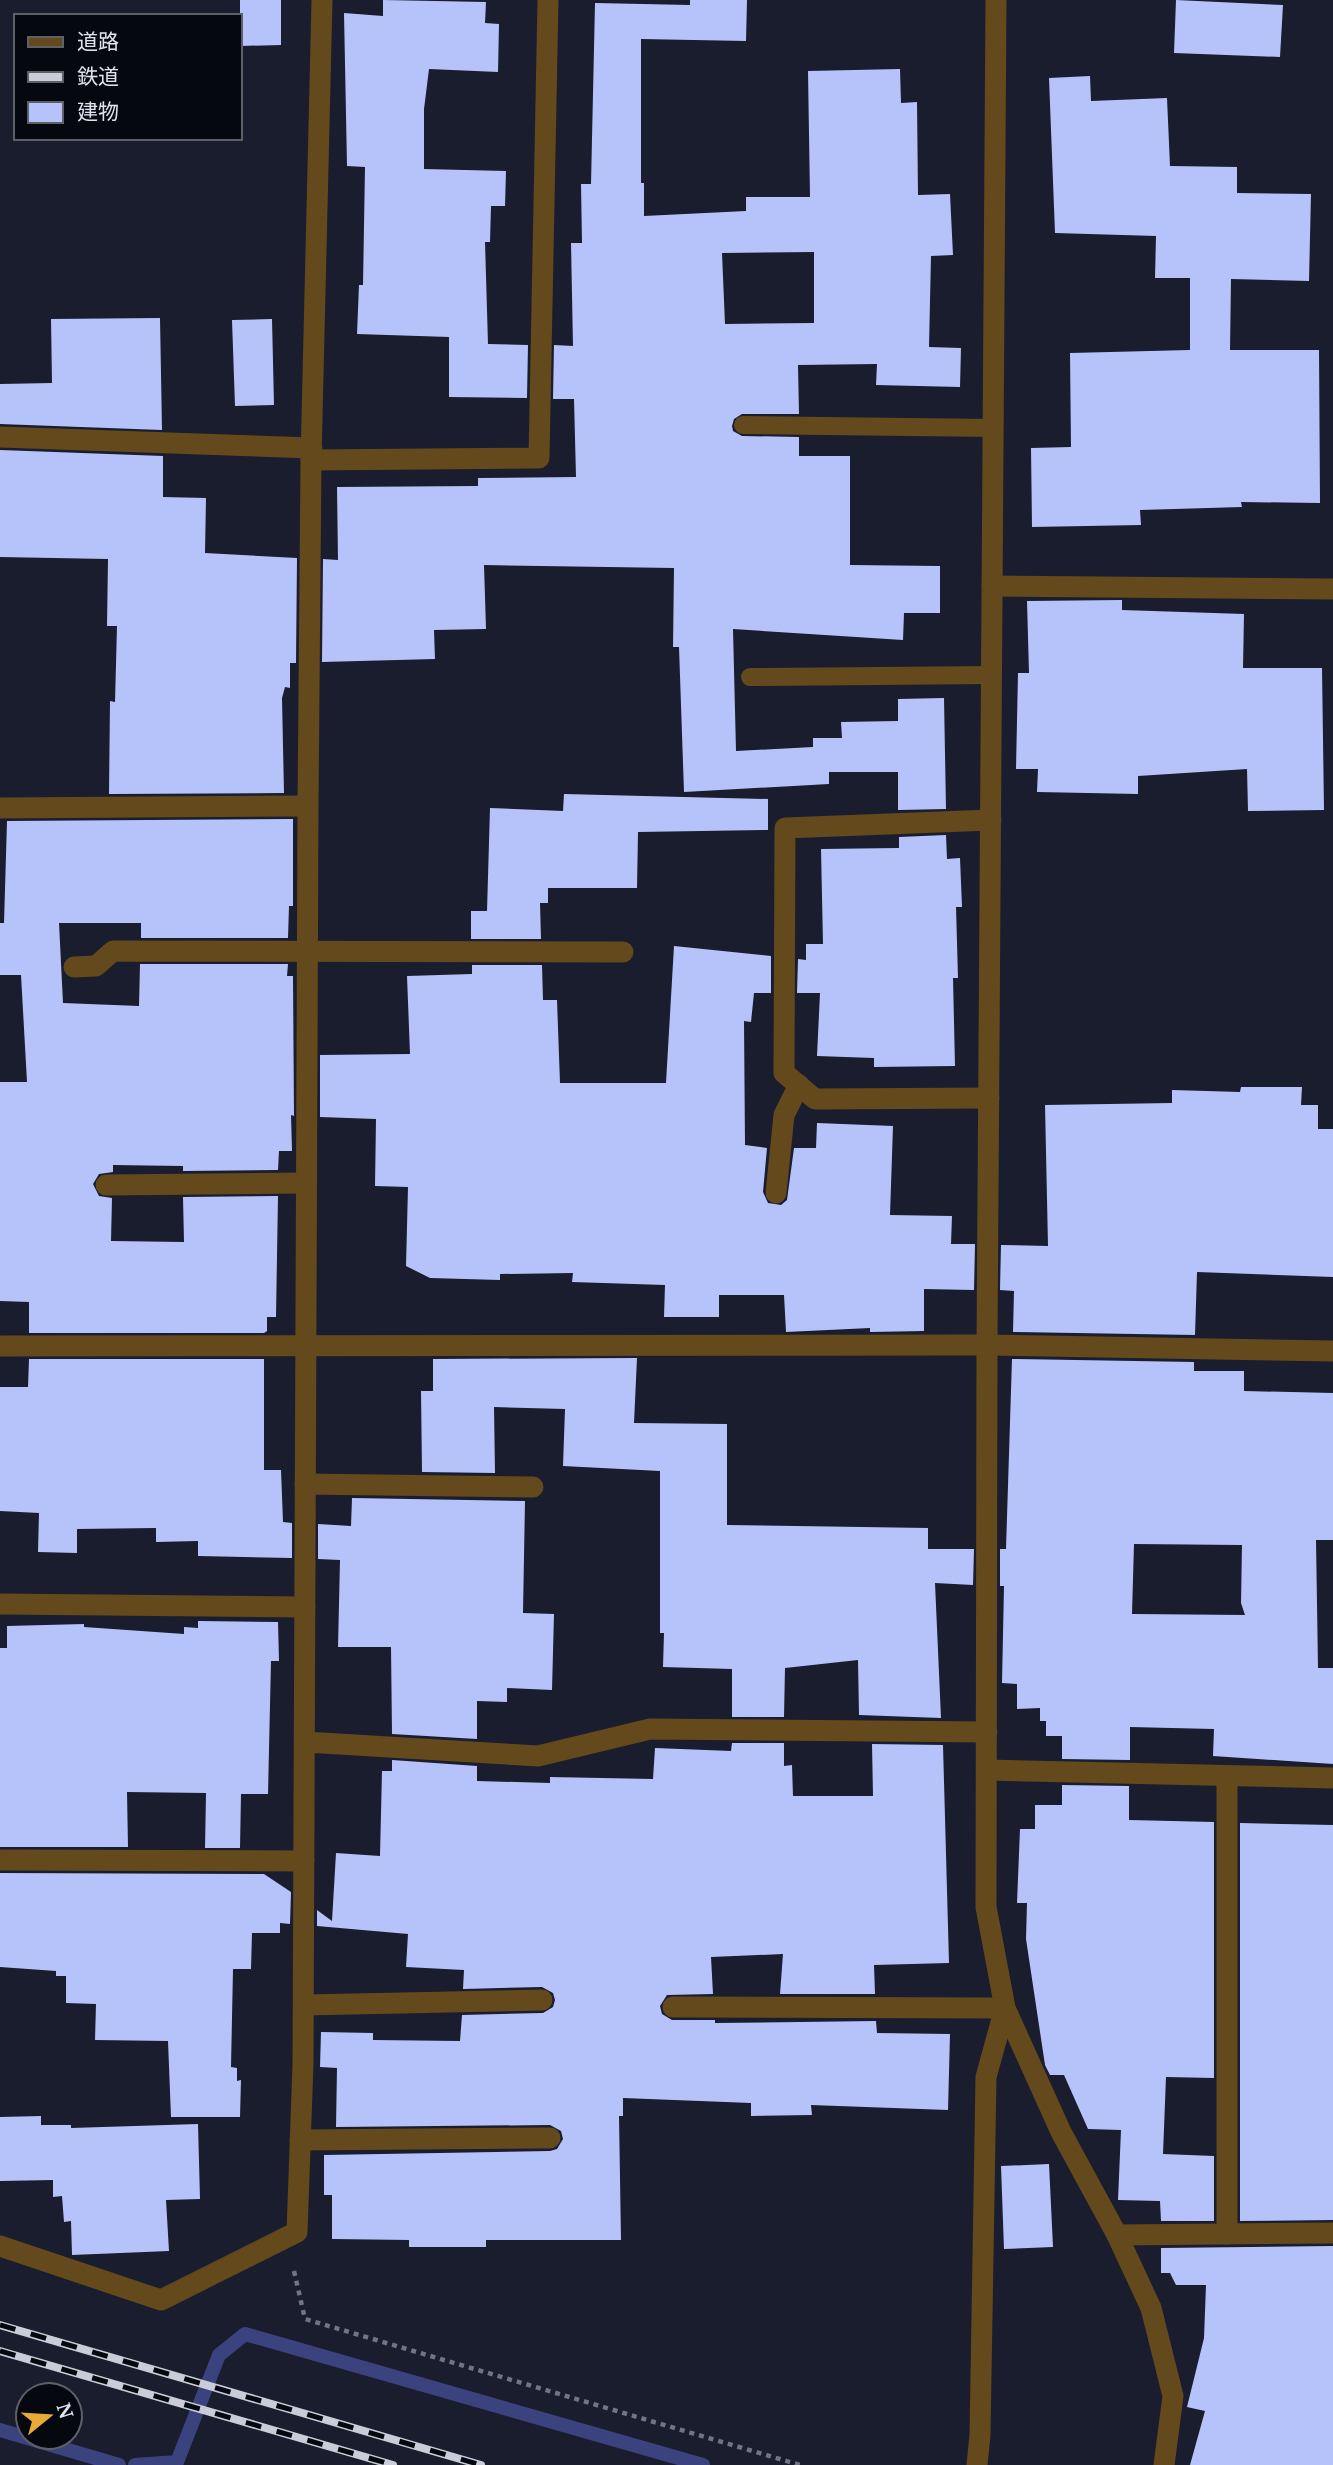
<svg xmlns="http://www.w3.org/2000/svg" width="1333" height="2465" viewBox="0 0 1333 2465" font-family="'Noto Serif','Noto Sans JP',serif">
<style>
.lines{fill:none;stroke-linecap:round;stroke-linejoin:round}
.stream{stroke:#3b437e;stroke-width:14}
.building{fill:#b6c3fa;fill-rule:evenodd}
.path{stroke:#707483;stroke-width:4.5;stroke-dasharray:5 5;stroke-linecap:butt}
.lane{stroke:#63491b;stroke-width:18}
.street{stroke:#63491b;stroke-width:21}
.rail-casing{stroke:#cacdd9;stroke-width:8}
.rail{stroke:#06080f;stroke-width:5;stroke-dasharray:16;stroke-linecap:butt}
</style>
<rect width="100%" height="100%" fill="#191d2e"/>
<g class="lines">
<g class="stream">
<polyline points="0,2430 119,2465"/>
<polyline points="135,2465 177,2462 219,2355 245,2334 703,2465"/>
</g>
</g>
<g class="building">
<polygon points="240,0 281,0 281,45 240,46"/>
<polygon points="383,0 486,2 485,23 499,24 498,72 429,69 424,109 424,169 506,171 505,206 491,206 490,242 485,242 488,344 528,345 527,398 449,397 449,337 357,334 359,285 363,285 365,167 347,166 344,13 383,16"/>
<path d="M690,0h57l-1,41 -105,-2v144h3v33l102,-5v-14h64l-2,-126 92,-2 1,34 16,-1 1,93 32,-1 3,61 -22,1 -2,91 32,1 -1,39 -84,-2 1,-21 -79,1 1,49h-57l-8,5 -2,7 1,5 9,5 57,1v19h51v109l90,1v47h-36l-1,27 -170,-11 3,122 77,-4v-9h29l-1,-16 57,-1v-22l46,-1 2,111 -48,1v-38h-69v12l-145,8 -5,-145h-6l1,-79 -190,-3 2,64 -52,1 1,29 -113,3 1,-103 15,1 -1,-73 141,-1v-8l98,-1 -2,-78h-21l1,-54 19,1 -2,-103h11l-1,-59h10l4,-181 95,2zM814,252v71l-89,1 -3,-71z"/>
<polygon points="1176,0 1283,5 1280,57 1174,53"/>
<polygon points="1090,76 1091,101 1167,98 1170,166 1237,167 1237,193 1311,194 1309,281 1231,279 1230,350 1319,350 1320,503 1241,502 1242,507 1140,510 1141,525 1032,527 1031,448 1071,447 1070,353 1190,350 1190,278 1155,278 1156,236 1055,233 1049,78"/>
<polygon points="160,318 162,430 0,424 0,384 52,383 51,319"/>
<polygon points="272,319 274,405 235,406 232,320"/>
<polygon points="0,450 163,456 163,497 206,498 205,553 297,558 296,663 290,663 290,688 285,687 282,698 284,793 109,794 110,701 115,702 117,626 107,626 108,559 0,557"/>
<polygon points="1122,600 1122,610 1244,614 1243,668 1322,668 1324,810 1248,811 1247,769 1138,776 1138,794 1037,792 1038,769 1016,769 1018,673 1029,673 1027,601"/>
<polygon points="564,794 768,799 768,830 638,832 637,888 548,888 548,903 540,903 541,939 471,939 471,911 487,911 490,808 563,811"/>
<polygon points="293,819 293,906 289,906 288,938 141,938 141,923 59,923 63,1003 139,1006 140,964 288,964 287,976 293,976 294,1116 291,1115 292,1151 279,1151 278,1170 183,1171 183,1166 113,1165 113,1172 99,1174 93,1184 99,1196 112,1198 111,1241 184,1242 183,1197 278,1196 276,1317 267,1317 267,1331 264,1333 29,1333 29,1302 0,1301 0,1082 27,1082 21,975 0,975 0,923 4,923 7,821"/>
<polygon points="946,835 947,859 960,858 962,907 956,907 958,978 953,978 955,1066 874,1067 874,1058 817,1056 820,993 797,993 798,959 806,960 806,944 823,944 821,849 899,848 899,837"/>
<polygon points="674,946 771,956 771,993 754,993 751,1022 744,1021 745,1145 767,1148 763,1192 768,1203 781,1205 787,1200 794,1148 816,1148 817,1123 893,1126 890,1215 952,1216 951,1244 975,1244 974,1290 924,1289 924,1331 870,1332 870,1328 786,1332 784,1295 719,1295 719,1317 664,1317 665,1285 572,1282 573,1273 500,1274 500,1280 430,1278 406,1266 408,1187 375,1186 376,1119 320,1117 320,1055 410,1054 407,976 472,974 472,965 542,965 543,1000 557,1000 560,1083 666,1083"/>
<polygon points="1241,1087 1302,1087 1301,1105 1318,1105 1318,1129 1333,1129 1333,1277 1197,1272 1195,1335 1013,1332 1014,1291 1000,1290 1001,1245 1048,1246 1045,1105 1172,1103 1172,1090 1240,1092"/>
<polygon points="637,1358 634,1423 727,1424 727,1525 928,1528 928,1549 974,1549 973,1585 935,1583 941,1718 859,1715 858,1660 785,1668 784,1717 732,1717 732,1669 663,1667 664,1633 660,1633 660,1471 563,1466 565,1409 494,1407 495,1473 422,1472 421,1391 433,1391 433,1359"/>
<polygon points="29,1359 264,1359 264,1470 281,1470 283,1522 292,1523 292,1558 198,1556 198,1541 156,1542 156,1528 77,1529 77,1553 38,1552 39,1513 0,1511 0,1387 28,1387"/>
<path d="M1012,1359l182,3v9h50v20l89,2v147h-17l2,128h15v96l-120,-8 1,-27 -84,-2v33l-68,-1v-23h-16v-15h-6v-13l-23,1v-25l-15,-1 2,-97h-4v-37h6zM1134,1544l108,1 -1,58 4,12 -113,-1z"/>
<polygon points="352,1498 525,1501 523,1613 554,1614 552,1690 507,1688 507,1702 477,1701 477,1739 392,1734 391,1647 338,1647 340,1560 318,1559 318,1524 351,1526"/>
<polygon points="198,1621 278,1622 279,1661 271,1661 268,1794 241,1794 240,1848 205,1848 206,1793 127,1792 128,1847 0,1847 0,1648 7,1648 7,1626 84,1624 84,1627 184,1634 184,1627 198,1628"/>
<polygon points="732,1743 784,1743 784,1766 792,1765 793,1796 873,1796 872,1744 943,1745 949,1963 874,1965 875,1994 780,1994 783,1954 711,1957 713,1994 667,1995 660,2006 662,2014 672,2020 715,2020 715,2023 876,2021 877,2033 950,2034 948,2110 811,2105 812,2115 751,2116 751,2103 623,2098 623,2116 619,2116 621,2240 486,2240 486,2247 409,2247 409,2240 332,2239 332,2195 324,2195 324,2155 550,2151 557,2149 563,2139 561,2131 550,2125 336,2127 337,2068 320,2067 321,2032 373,2033 373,2040 460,2041 462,2015 543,2013 553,2007 555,2000 553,1993 542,1987 463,1989 464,1970 406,1967 408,1934 317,1926 317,1910 332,1921 336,1853 380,1856 382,1771 392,1771 392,1760 477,1766 477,1781 550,1783 550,1777 653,1779 655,1748 731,1751"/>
<polygon points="1062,1785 1129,1786 1129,1820 1214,1822 1214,2078 1166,2077 1163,2154 1214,2156 1214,2221 1161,2221 1160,2201 1118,2200 1121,2130 1088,2129 1064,2075 1050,2075 1045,2065 1026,1939 1027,1903 1017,1903 1020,1829 1035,1829 1035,1805 1062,1805"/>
<polygon points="1240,1823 1333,1825 1333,2220 1240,2221"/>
<polygon points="0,1873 264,1874 291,1892 290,1924 280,1923 280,1933 252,1933 251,1969 233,1969 231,2067 237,2068 237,2081 241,2080 240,2117 171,2117 168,2041 95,2040 96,2004 66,2003 66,1976 56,1976 56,1971 0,1967"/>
<polygon points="41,2116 41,2125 71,2125 71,2128 198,2124 200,2199 166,2200 169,2251 72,2255 71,2221 64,2222 62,2196 53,2197 53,2180 0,2181 0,2117"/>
<polygon points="1049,2164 1053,2247 1004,2249 1001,2166"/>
<polygon points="1333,2246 1333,2465 1190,2465 1205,2411 1187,2407 1204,2338 1206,2285 1176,2285 1170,2273 1161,2273 1161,2248"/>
</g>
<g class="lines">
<polyline class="path" points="294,2271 305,2319 800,2465"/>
<g class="lane">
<polyline points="743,425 993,428"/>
<polyline points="750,677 992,675"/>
</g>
<g class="street">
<polyline points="996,0 987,1345 986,1907 1005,2008 1061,2132 1117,2235 1151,2308 1173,2396 1164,2465"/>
<polyline points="0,437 312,448"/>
<polyline points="311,460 539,458 548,0"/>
<polyline points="992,586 1333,589"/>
<polyline points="0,808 308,806"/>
<polyline points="74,967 96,966 113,951 623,952"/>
<polyline points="989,1098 815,1099 784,1073 785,828 991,820"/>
<polyline points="106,1185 306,1183"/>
<polyline points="776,1193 784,1115 799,1085"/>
<polyline points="0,1346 987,1345 1333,1351"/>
<polyline points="305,1484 533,1487"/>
<polyline points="0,1604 305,1607"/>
<polyline points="305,1742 538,1756 650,1729 987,1732"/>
<polyline points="988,1770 1333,1778"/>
<polyline points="1227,1776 1227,2234"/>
<polyline points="0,1860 304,1861"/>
<polyline points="304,2005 542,2000"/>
<polyline points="673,2007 1005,2008 986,2077 980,2435 977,2465"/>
<polyline points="300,2140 550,2138"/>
<polyline points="1117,2235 1333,2233"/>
<polyline points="0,2246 161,2300 297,2232 303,2064 308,806 311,460 322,0"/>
</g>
<g class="rail-casing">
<g id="rail">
<polyline points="0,2325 481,2465"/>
<polyline points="0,2351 393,2465"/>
</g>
</g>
<use href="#rail" class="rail"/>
</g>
<rect x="14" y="14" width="228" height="126" fill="#06080f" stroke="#5d6069" stroke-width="2"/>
<rect x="28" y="37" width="35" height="10" fill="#63491b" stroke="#5d6069" stroke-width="2"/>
<text x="77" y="49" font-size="21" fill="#e0e3ef">道路</text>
<rect x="28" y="72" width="35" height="10" fill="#cacdd9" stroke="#5d6069" stroke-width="2"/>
<text x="77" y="84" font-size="21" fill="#e0e3ef">鉄道</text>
<rect x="28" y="102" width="35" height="21" fill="#b6c3fa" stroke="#5d6069" stroke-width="2"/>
<text x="77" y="119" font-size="21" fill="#e0e3ef">建物</text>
<g transform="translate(49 2416) rotate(72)"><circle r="33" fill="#06080f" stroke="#5d6069" stroke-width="2"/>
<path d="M0-5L12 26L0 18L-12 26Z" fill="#e8ab37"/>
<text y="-10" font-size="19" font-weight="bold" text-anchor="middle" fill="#e0e3ef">N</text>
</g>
</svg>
